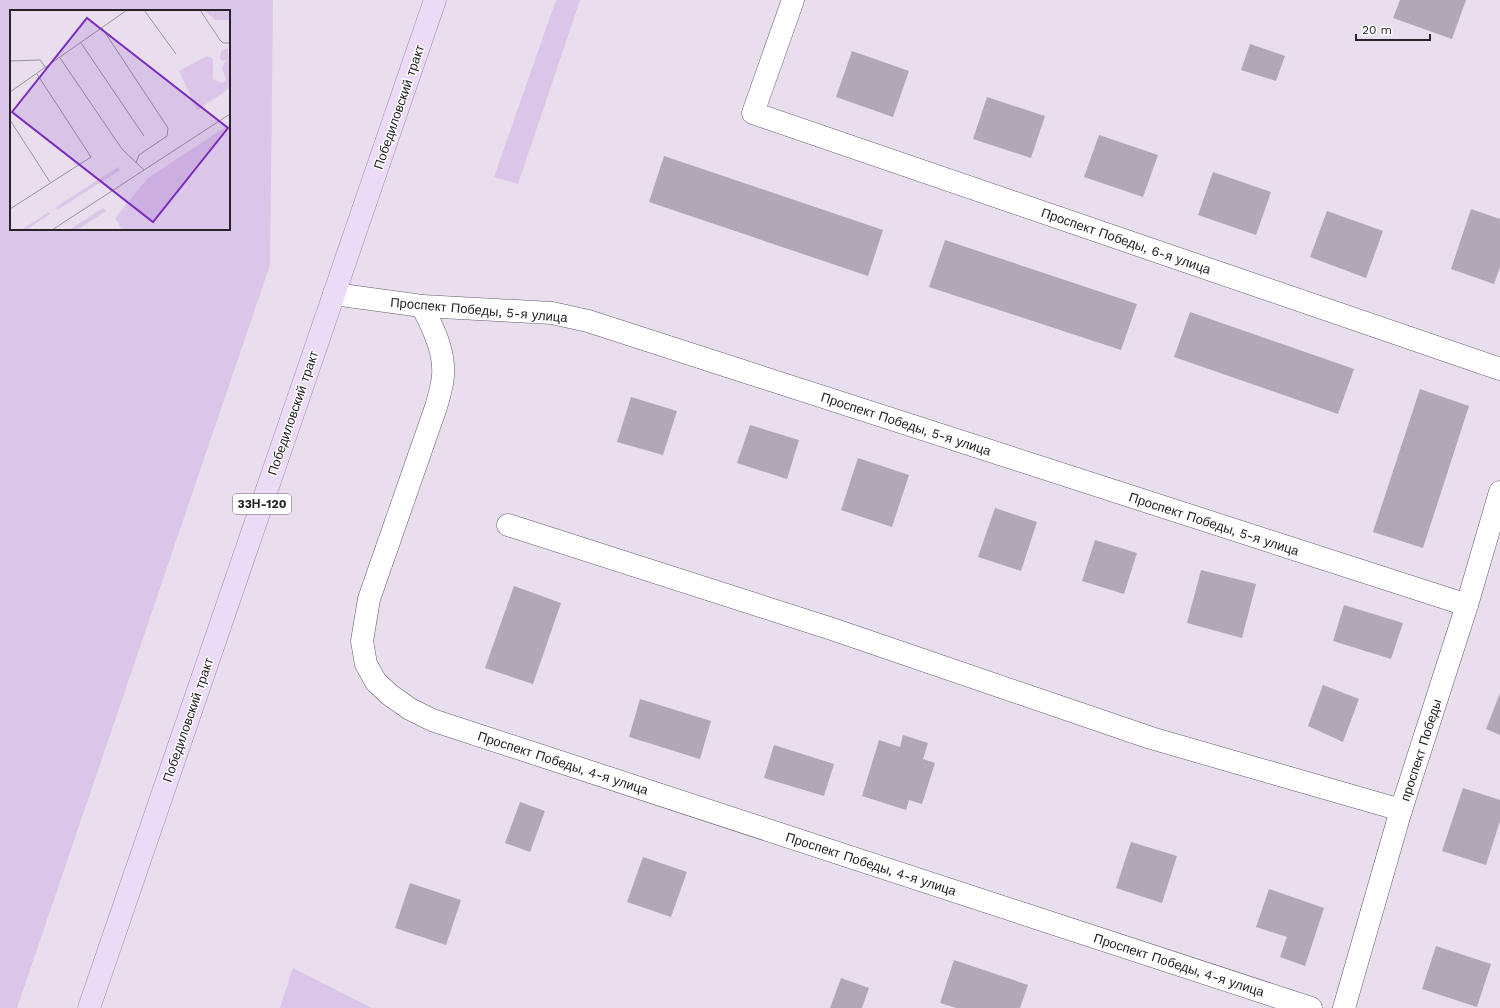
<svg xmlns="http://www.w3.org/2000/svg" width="1500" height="1008" viewBox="0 0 1500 1008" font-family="'Work Sans',sans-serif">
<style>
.green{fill:#dbc5e8;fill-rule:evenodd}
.building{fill:#b1a8b7}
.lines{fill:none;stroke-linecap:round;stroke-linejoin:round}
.minor-casing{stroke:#645b69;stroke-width:23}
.major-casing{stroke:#9f8baa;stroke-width:23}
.minor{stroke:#fff;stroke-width:22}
.major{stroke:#ecdbf6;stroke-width:22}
.labels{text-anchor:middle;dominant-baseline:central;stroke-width:3;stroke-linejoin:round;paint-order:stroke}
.shield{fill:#fff;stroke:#686569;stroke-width:1}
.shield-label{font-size:12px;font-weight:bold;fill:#272329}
.street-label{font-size:13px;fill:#272329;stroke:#fff}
.inset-road{fill:none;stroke:#9b939f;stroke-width:1}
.view{fill:#7b2cbf;fill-opacity:0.15;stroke:#7b2cbf;stroke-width:2}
.inset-edge{fill:none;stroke:#272329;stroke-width:2}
</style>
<rect width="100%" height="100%" fill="#e8deee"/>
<g class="green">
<path d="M0,0h273l-3,265 -253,743h-17zM11,11h218v218h-218z"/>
<polygon points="556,0 580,0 518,184 494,177"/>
<polygon points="293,968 372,1008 280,1008"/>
</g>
<g class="building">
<polygon points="1400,0 1466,0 1452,39 1393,18"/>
<polygon points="1250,44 1285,56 1276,81 1241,70"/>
<polygon points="852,51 909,71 893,117 836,97"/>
<polygon points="987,97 1045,116 1031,158 973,139"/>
<polygon points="1099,135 1158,155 1143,197 1084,177"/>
<polygon points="664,156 883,230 868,276 649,202"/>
<polygon points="1213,172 1271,192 1256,235 1198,215"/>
<polygon points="1471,209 1500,219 1500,267 1494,284 1451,269"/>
<polygon points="1327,211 1383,231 1366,278 1310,257"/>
<polygon points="945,240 1137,304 1121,350 929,287"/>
<polygon points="1190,312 1354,369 1338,414 1174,357"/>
<polygon points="1420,389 1469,406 1423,548 1373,532"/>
<polygon points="631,397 677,411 663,455 617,442"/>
<polygon points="750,425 799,440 787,479 737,463"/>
<polygon points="858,458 909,475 892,527 841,510"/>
<polygon points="995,508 1037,522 1021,571 978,557"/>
<polygon points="1095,540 1137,553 1124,594 1082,581"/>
<polygon points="1201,570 1256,584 1242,638 1187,623"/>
<polygon points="514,586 561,603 533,684 485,668"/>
<polygon points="1344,605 1403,623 1391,659 1333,641"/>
<polygon points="1323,685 1359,699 1343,742 1308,726"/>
<polygon points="1500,693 1500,735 1486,729"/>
<polygon points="640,699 711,721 700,759 629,737"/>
<polygon points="903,735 928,743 923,759 935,763 922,804 909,800 906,810 862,796 879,740 900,747"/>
<polygon points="774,745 834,764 824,796 764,778"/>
<polygon points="1463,788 1500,800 1500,821 1486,865 1442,851"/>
<polygon points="520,802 545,811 530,852 505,843"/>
<polygon points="1131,842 1177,856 1162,903 1116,888"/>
<polygon points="643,857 687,872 671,917 627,902"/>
<polygon points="410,883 461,900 446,945 395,928"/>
<polygon points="1269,889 1324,908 1305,966 1280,957 1287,937 1256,927"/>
<polygon points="1436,946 1491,964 1477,1007 1422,989"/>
<polygon points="954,960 1028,985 1020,1008 956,1008 940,1003"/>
<polygon points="841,978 869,988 862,1008 830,1008"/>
</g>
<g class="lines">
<g class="minor-casing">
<g id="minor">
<polyline points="793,0 753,113 1500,369"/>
<polyline points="334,294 422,306 552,313 588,321 1467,605"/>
<path d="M422,306c11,22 23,45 21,70 -1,11 -4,21 -7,31l-67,192 -7,42 4,23 10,18 14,13 20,14 22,11 879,288"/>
<polyline points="508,525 832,629 1151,738 1401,810"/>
<polyline points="1344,1008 1401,810 1467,605 1500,492"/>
</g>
</g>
<g class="major-casing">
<polyline id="major" points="89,1008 435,0"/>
</g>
<use href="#minor" class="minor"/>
<use href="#major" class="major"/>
</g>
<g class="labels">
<rect class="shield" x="233" y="494" width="58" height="20" rx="3"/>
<g class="shield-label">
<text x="262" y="504">33Н-120</text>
</g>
<g class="street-label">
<text transform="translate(399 107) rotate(-71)">Победиловский тракт</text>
<text transform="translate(1126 241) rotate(19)">Проспект Победы, 6-я улица</text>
<text transform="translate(479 310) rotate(5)">Проспект Победы, 5-я улица</text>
<text transform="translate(293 413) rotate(-71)">Победиловский тракт</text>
<text transform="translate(906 424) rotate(18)">Проспект Победы, 5-я улица</text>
<text transform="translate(1214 524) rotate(18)">Проспект Победы, 5-я улица</text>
<text transform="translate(188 720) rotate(-71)">Победиловский тракт</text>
<text transform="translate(1421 750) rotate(-72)">проспект Победы</text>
<text transform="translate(563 763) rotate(18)">Проспект Победы, 4-я улица</text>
<text transform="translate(871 864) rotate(18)">Проспект Победы, 4-я улица</text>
<text transform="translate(1179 965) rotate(18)">Проспект Победы, 4-я улица</text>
</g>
</g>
<g transform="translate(10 10)">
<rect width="220" height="220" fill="#e8deee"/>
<path d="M194,0h26v10h-15zM218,38l2,40 -33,22 -18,-39 28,-15 6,3v20l9,4 4,-3 -4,-12 4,-8 -4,1 -2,-3 1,-7zM220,114v106h-108l-7,-12 33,-40zM108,157l2,3 -63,40 -1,-3zM93,198l3,3 -29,19h-8zM39,202l1,2 -24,16h-5z" fill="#dbc5e8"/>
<path class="inset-road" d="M134,0l32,44M190,0l20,30 3,3h7M92,18l66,100 -1,8 -28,19 -3,8M71,33l63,93M50,48l62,91 22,21M0,51l30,-1 6,8M0,82l117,-82M0,110l40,62M0,199l81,-52 -54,-83M42,220l178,-116"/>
<path class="view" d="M77,8l141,110 -75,94 -141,-110z"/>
<rect width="220" height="220" class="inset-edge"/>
</g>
<path d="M1356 34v6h74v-6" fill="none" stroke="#272329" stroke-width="2"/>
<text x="1362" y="34" font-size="12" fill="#272329" stroke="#ffffff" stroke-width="3" paint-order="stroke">20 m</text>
</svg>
